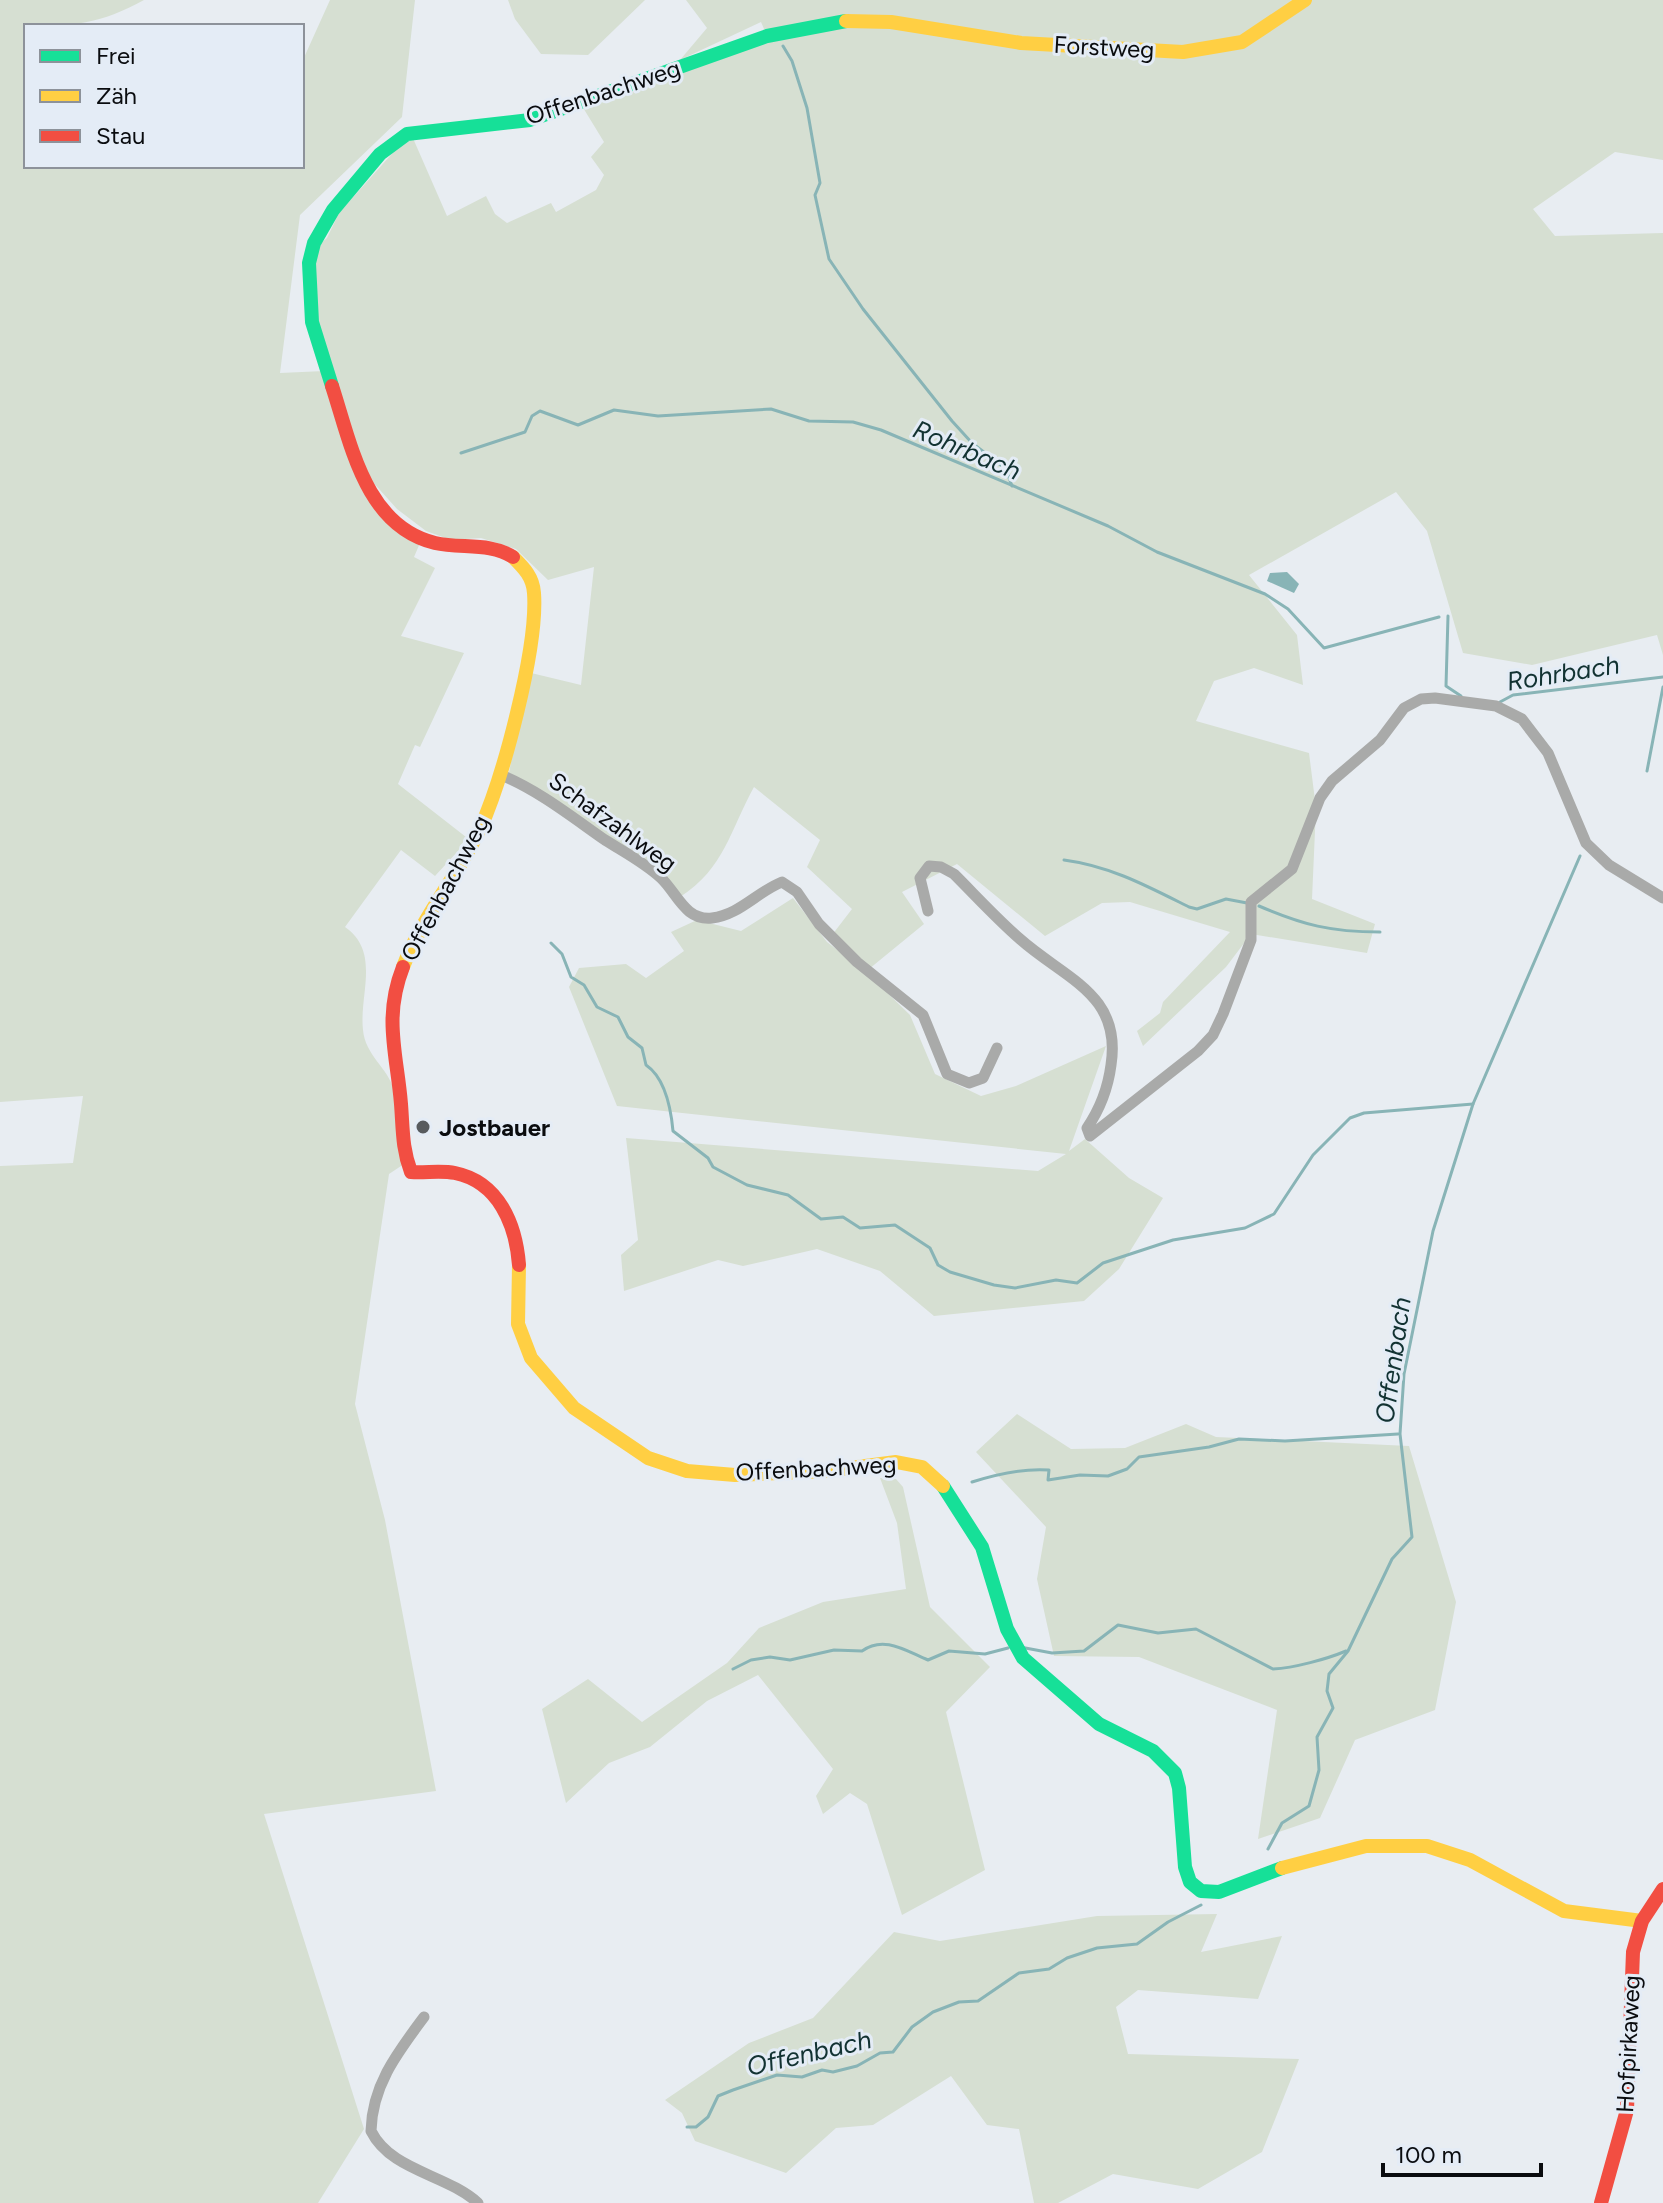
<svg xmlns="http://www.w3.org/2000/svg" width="1663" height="2203" viewBox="0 0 1663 2203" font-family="Figtree,sans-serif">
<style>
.green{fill:#d6dfd2}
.water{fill:#88b4b6}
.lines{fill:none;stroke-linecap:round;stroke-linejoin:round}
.stream{stroke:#88b4b6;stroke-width:3}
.street{stroke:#a9aaa9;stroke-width:11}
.fast{stroke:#16e098;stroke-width:14}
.slow{stroke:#ffcf43;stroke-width:14}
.jam{stroke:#f24e42;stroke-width:14}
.poi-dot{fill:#585b5e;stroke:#e4ecf6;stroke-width:3}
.labels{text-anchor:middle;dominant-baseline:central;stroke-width:6;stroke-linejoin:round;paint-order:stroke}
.street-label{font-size:24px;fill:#0a0c0f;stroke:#e4ecf6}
.poi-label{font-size:24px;font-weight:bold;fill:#0a0c0f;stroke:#e4ecf6;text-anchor:start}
.water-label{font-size:26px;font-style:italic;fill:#123232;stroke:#e4ecf6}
</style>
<rect width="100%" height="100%" fill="#e8edf2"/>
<g class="green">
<path d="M0,0h144c-44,24 -69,26 -118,26v140h276v-104l28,-62h85l-13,117 -102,98 -20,158 44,-2 30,99 66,73 -6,14 21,11 -34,68 63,17 -44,94 -5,-2 -17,39 68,53 -8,14 -23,25 -34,-26 -56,77c36,25 14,67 18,103 2,25 25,38 31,60 7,23 7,50 10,74l-15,10 -34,230 30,116 51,271 -172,23 100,315 -46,74h-318v-1037l73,-3 10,-67 -83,6z"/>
<polygon points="508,0 645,0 588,55 541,54 515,19"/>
<path d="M686,0h977v160l-48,-8 -82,57 22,27 108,-3v422l-6,-20 -125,30 -69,-12 -36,-122 -31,-39 -147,83 48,60 6,50 -49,-17 -40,13 -18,40 113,32 7,55 -4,91 63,25 -8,29 -116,-19 -25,33 -83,79 -6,-15 23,-18 3,-11 67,-70 -100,-30 -28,1 -57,33 -88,-72 -55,28 22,32 -55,45 -37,-34 20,-26 -45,-42 13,-27 -66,-53c-24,43 -29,81 -74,110l-8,-10 -163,-114 18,-101 54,13 13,-118 -46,13 -32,-31 -35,-11 -30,2 -25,-9 -29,-22 -35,-39 -44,-145 -6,-53 8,-28 7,-6 12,-25 59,-66 14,-11 35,80 39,-20 9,18 12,9 44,-20 5,9 40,-22 8,-15 -13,-18 13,-15 -22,-36 186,-68 -7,-16 -81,38 27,-32z"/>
<polygon points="793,898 827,942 866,972 910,1015 935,1074 981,1096 1016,1086 1106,1046 1069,1151 1085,1139 1129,1178 1163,1198 1119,1269 1084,1301 934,1316 880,1271 817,1249 743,1266 718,1260 624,1291 621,1255 638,1240 626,1138 1038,1171 1066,1154 617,1106 569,987 579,968 626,964 646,978 684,951 671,932 697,920 741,931"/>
<polygon points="1017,1414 1071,1449 1125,1448 1186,1424 1216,1437 1409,1446 1456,1602 1435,1710 1355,1740 1320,1818 1258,1839 1277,1710 1139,1657 1054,1656 1037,1579 1046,1527 976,1452"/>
<polygon points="880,1478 896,1479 903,1487 930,1607 990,1667 946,1712 985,1870 902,1915 867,1804 850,1793 823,1814 816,1796 833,1769 758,1675 707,1701 650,1747 609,1763 566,1803 542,1709 588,1679 642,1722 727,1663 759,1628 823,1602 906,1589 897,1523"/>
<polygon points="1217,1914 1201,1952 1282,1936 1258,1999 1138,1990 1116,2007 1128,2054 1299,2059 1262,2152 1198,2189 1113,2174 1058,2203 1034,2203 1019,2129 987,2125 951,2076 873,2125 836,2128 786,2173 695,2141 682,2113 665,2100 749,2043 813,2018 894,1932 940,1941 1097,1916"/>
</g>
<polygon class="water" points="1287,572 1299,584 1294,593 1267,581 1270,573"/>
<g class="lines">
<g class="stream">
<polyline points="783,46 792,61 807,108 820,183 815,195 829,259 863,309 952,421 972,443 1006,469 1012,486"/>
<polyline points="461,453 525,432 532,416 540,411 578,425 614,410 658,416 771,409 809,421 853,422 881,430 1108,526 1157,552 1265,594 1288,609 1324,648 1439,617"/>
<polyline points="1448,616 1446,686 1461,696"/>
<polyline points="1500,702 1513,695 1663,677"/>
<polyline points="1647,771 1663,687"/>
<path d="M1064,860c46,6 83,26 125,47l8,2 29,-10 21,4"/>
<path d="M1259,906c44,19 72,26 121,26"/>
<path d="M551,943l11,11 9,23 13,8 13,22 21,10 10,20 14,11 4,17c19,13 25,44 27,66l35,27 5,9 34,18 41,10 33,24 22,-2 17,11 35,-3 35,23 8,17 12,7 44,13 21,3 41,-8 21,3 26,-20 70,-23 72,-12 29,-14 39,-59 37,-37 14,-5 109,-9"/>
<path d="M972,1482c25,-8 50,-14 77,-12l-1,10 32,-5 28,1 19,-7 12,-12 70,-10 30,-8 46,2 113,-7"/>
<path d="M1020,1647l32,6 32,-2 34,-26 40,8 38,-4 77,40c21,-1 54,-10 73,-18"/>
<path d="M733,1669l18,-9 19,-3 20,3 44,-10 28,1c22,-16 44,0 66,9l21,-9 36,3 23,-6"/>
<polyline points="1268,1849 1282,1823 1309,1806 1319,1770 1317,1737 1333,1708 1327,1691 1329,1674 1348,1651 1392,1559 1412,1537 1400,1434 1404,1374 1433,1231 1473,1104 1580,856"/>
<polyline points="687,2127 696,2127 708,2117 718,2096 733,2090 777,2075 802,2077 822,2070 833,2072 857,2066 880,2053 893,2052 912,2027 933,2012 959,2002 978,2001 1019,1973 1049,1969 1067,1958 1097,1948 1137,1944 1168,1922 1201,1905"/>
</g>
<g class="street">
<path d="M501,775c37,15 71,42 104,65 19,12 40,23 56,38 16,15 24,43 51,40 27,-3 45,-26 70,-36l15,10 22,32 38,38 66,53 24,59 22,9 14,-5 14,-30"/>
<path d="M928,911l-8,-33 9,-12 12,1 13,7c22,22 43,45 66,65 45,40 102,55 91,126 -3,23 -11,44 -24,63l3,8 108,-85 15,-16 10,-21 28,-74v-38l41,-33 28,-71 12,-17 48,-41 24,-32 17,-9 14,-1 61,8 26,13 26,34 38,90 23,22 54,33"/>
<path d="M424,2017c-26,35 -52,68 -53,114 20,40 75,43 107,72"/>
</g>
<g class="fast">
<polyline points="332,386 312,322 309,263 314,243 333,210 380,154 407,134 530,120 767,36 846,21"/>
<polyline points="943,1486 982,1547 1007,1629 1023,1658 1099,1724 1153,1751 1175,1773 1179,1788 1185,1867 1190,1882 1201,1891 1219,1892 1282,1868"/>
</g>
<g class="slow">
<polyline points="846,21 891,22 1021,43 1183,52 1242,42 1305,0"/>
<path d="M403,967c19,-50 54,-90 77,-138 23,-51 58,-181 54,-236 -1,-16 -10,-25 -21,-36"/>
<polyline points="519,1265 518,1324 531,1358 574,1408 648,1458 687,1471 735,1475 827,1471 896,1462 922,1467 943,1486"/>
<polyline points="1282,1868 1366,1846 1427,1846 1470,1860 1564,1911 1642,1921"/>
</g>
<g class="jam">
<path d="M332,386c19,58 33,140 103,157 26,6 55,-1 78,14"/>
<path d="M403,967c-20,51 -6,87 -2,137 2,25 1,44 10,68 15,1 30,-2 44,1 44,9 61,52 64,92"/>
<polyline points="1601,2203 1627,2110 1633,1952 1642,1921 1663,1889"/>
</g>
</g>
<circle class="poi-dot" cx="423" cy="1127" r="8"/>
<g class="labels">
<g class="street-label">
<text transform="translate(1104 47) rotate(3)">Forstweg</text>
<text transform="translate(603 92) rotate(-18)">Offenbachweg</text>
<text transform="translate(613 822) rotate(36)">Schafzahlweg</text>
<text transform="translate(445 888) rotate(-62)">Offenbachweg</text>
<text transform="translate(816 1468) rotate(-3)">Offenbachweg</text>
<text transform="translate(1628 2044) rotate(-87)">Hofpirkaweg</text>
</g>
<g class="poi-label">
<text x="439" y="1127">Jostbauer</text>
</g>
<g class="water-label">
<text transform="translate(967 450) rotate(23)">Rohrbach</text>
<text transform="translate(1563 673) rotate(-9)">Rohrbach</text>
<text transform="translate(1393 1360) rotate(-82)">Offenbach</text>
<text transform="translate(809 2053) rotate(-13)">Offenbach</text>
</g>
</g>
<rect x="24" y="24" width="280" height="144" fill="#e4ecf6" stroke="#8d929a" stroke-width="2"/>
<rect x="40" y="50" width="40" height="12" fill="#16e098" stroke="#8d929a" stroke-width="2"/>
<text x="96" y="64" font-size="24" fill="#0a0c0f">Frei</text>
<rect x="40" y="90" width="40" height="12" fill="#ffcf43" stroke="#8d929a" stroke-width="2"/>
<text x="96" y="104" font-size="24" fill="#0a0c0f">Zäh</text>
<rect x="40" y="130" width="40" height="12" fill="#f24e42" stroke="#8d929a" stroke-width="2"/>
<text x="96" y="144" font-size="24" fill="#0a0c0f">Stau</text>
<path d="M1383 2163v12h158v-12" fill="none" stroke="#0a0c0f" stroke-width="4"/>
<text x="1395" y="2163" font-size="24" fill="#0a0c0f" stroke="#e4ecf6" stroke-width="6" paint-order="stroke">100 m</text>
</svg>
